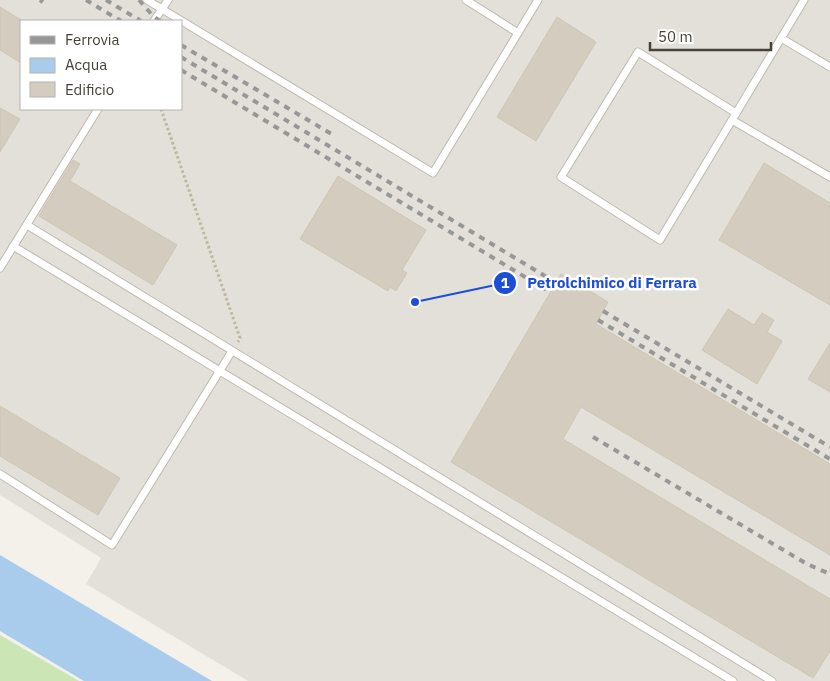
<svg xmlns="http://www.w3.org/2000/svg" width="830" height="681" viewBox="0 0 830 681" font-family="'IBM Plex Sans',sans-serif">
<style>
.industrial{fill:#e3e0da;fill-rule:evenodd}
.green{fill:#cbe5b4}
.water{fill:#a9cbec}
.building{fill:#d4cdbf;stroke:#cec6b2}
.lines{fill:none;stroke-linecap:round;stroke-linejoin:round}
.lane-casing{stroke:#beb9ac;stroke-width:9}
.path{stroke:#bfb69e;stroke-width:3;stroke-dasharray:2.5 2.5;stroke-linecap:butt}
.lane{stroke:#fff;stroke-width:7}
.rail{stroke:#979797;stroke-width:4;stroke-dasharray:6 6;stroke-linecap:butt}
.leader{fill:none;stroke:#1d4ed8;stroke-width:2}
.callout-dot{fill:#1d4ed8;stroke:#fff;stroke-width:2}
.mark-label{font-size:15px;text-anchor:middle;font-weight:bold;fill:#fff}
.callout-label{font-size:15px;text-anchor:middle;font-weight:bold;fill:#1d4ed8;stroke:#fff;stroke-width:5;stroke-linejoin:round;paint-order:stroke}
</style>
<rect width="100%" height="100%" fill="#f3f1e9"/>
<path class="industrial" d="M0,0h830v681h-582l-162,-97 15,-26 -101,-63zM21,21h160v88h-160z"/>
<polygon class="green" points="0,635 79,681 0,681"/>
<polygon class="water" points="0,555 212,681 84,681 0,631"/>
<g class="building">
<polygon points="0,7 21,20 21,63 0,50"/>
<polygon points="557,17 596,42 536,141 497,117"/>
<polygon points="0,108 20,119 0,152"/>
<polygon points="73,160 80,164 70,181 177,245 153,285 39,216"/>
<polygon points="764,163 830,203 830,305 719,240"/>
<polygon points="338,176 426,230 402,270 407,273 396,291 390,287 388,291 300,239"/>
<polygon points="561,274 608,302 596,324 830,464 830,555 581,407 563,439 830,599 830,651 813,678 451,462"/>
<polygon points="728,309 754,325 762,313 774,320 767,332 782,341 757,384 702,350"/>
<polygon points="830,343 830,392 808,379"/>
<polygon points="0,406 120,478 98,515 0,456"/>
</g>
<g class="lines">
<g class="lane-casing">
<g id="lane">
<polyline points="147,0 433,173 518,33 466,0"/>
<polyline points="154,21 168,0"/>
<polyline points="518,33 538,0"/>
<polyline points="781,38 830,67"/>
<polyline points="736,113 638,52 561,177 660,240 804,0"/>
<polyline points="732,120 830,177"/>
<polyline points="27,225 772,681"/>
<polyline points="13,246 733,681"/>
<polyline points="0,268 98,109"/>
<polyline points="0,474 112,545 232,351"/>
</g>
</g>
<polyline class="path" points="161,109 240,338 238,342"/>
<use href="#lane" class="lane"/>
<g class="rail">
<polyline points="40,0 43,2"/>
<polyline points="86,0 121,21"/>
<polyline points="106,0 141,21"/>
<polyline points="139,0 153,16 160,21"/>
<polyline points="181,45 335,136"/>
<polyline points="181,57 555,282"/>
<polyline points="181,70 550,292"/>
<polyline points="603,311 830,447"/>
<polyline points="598,320 830,459"/>
<polyline points="593,437 807,564 830,574"/>
</g>
</g>
<path class="leader" d="M415 302L505 283"/>
<g class="callout-dot">
<circle cx="415" cy="302" r="5"/>
<circle cx="505" cy="283" r="12"/>
</g>
<g class="mark-label">
<text x="505" y="288">1</text>
</g>
<g class="callout-label">
<text x="612" y="288">Petrolchimico di Ferrara</text>
</g>
<rect x="20" y="20" width="162" height="90" fill="#ffffff" stroke="#b5b3af"/>
<rect x="30" y="36" width="25" height="8" fill="#979797" stroke="#b5b3af"/>
<text x="65" y="45" font-size="15" fill="#464238">Ferrovia</text>
<rect x="30" y="58" width="25" height="15" fill="#a9cbec" stroke="#b5b3af"/>
<text x="65" y="70" font-size="15" fill="#464238">Acqua</text>
<rect x="30" y="82" width="25" height="15" fill="#d4cdbf" stroke="#b5b3af"/>
<text x="65" y="95" font-size="15" fill="#464238">Edificio</text>
<path d="M650 42v8h121v-8" fill="none" stroke="#464238" stroke-width="2.5"/>
<text x="658" y="42" font-size="15" fill="#464238" stroke="#ffffff" stroke-width="4" paint-order="stroke">50 m</text>
</svg>
